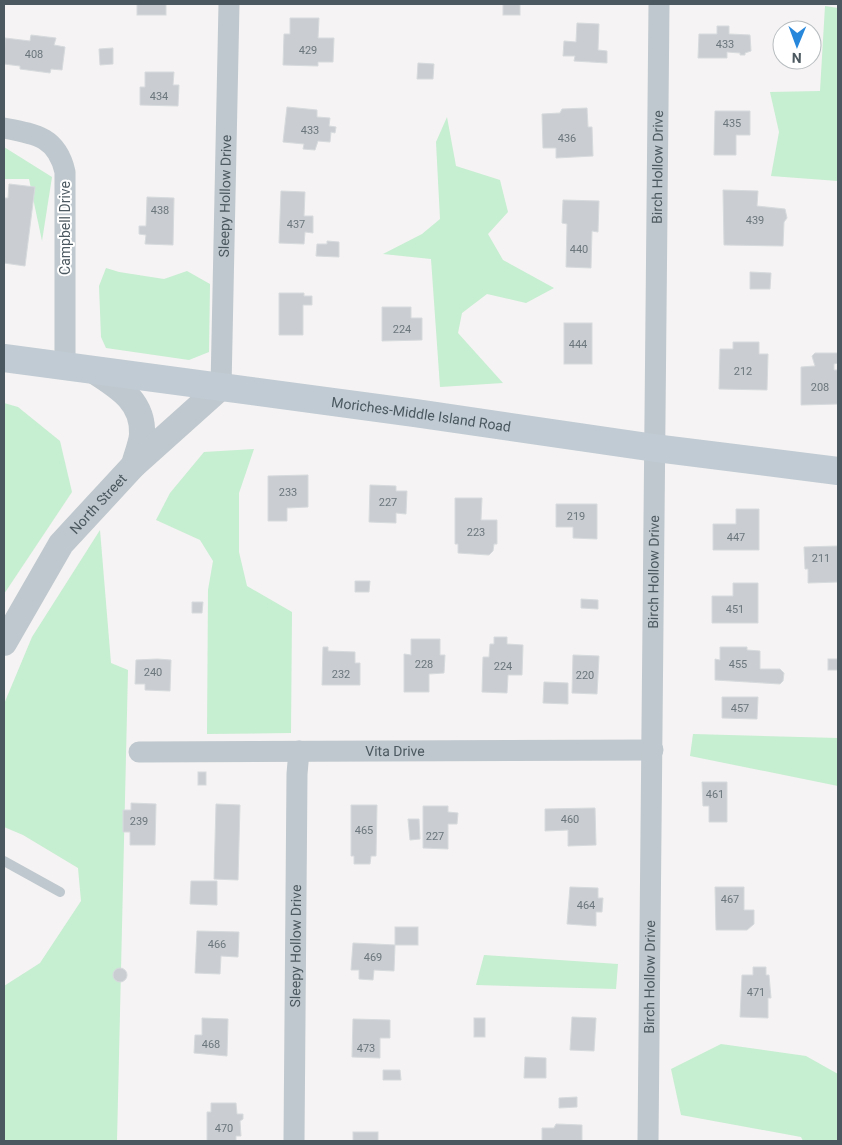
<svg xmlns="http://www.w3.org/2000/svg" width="842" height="1145" viewBox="0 0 842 1145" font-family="Roboto,sans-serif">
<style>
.green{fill:#c6eed1}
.building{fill:#caced2;stroke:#d7dadd}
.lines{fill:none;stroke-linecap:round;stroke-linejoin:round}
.service{stroke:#bfc8ce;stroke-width:10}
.minor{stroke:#bfc8ce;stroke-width:21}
.tertiary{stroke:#bfc8ce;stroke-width:26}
.secondary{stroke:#c0cbd3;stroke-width:28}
.labels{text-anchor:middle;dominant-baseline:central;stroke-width:4;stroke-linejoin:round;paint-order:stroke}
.number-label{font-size:11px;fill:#6b767c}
.street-label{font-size:14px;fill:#4b585f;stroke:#fff}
</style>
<rect width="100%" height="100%" fill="#f5f3f3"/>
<g class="green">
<polygon points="825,6 838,8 838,181 771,176 779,132 770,92 820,91"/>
<polygon points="447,117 456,166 500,180 508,212 488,234 503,260 554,288 526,303 487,294 462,313 458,333 503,383 440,387 431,259 383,254 422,234 440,219 436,142"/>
<polygon points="4,147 52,177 42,241 29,179 4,179"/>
<polygon points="106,268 119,272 164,279 187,271 210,284 209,352 189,360 106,348 101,337 99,286"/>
<polygon points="4,403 18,407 60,441 72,492 4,594"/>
<polygon points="254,449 239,493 239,552 247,586 292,612 291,733 207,734 208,590 213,561 200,540 156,520 170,493 204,452"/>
<polygon points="100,530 111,663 128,670 117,1141 4,1141 4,986 40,963 81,901 78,868 23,835 4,827 4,704 32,637"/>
<polygon points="693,734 838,738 838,786 690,756"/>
<polygon points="484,955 618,964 616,989 476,985"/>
<polygon points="721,1044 806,1056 838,1074 838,1141 803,1141 801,1137 681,1115 671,1069"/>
</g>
<g class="building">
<rect x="137" y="4" width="29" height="11"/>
<rect x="503" y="4" width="17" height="11"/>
<polygon points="290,18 319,18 318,38 334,38 333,62 318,62 318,66 283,65 284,34 290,34"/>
<polygon points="577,23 599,24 598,50 607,51 607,63 574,61 575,56 563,56 564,41 576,42"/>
<polygon points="717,26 729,26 729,34 750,35 751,51 745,53 745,55 740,55 740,53 727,52 727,58 698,58 699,34 717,34"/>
<polygon points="31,35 56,38 54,45 65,47 62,70 51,69 50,73 20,69 20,66 4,64 5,38 30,41"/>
<polygon points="113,48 113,64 100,65 99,49"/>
<polygon points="418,63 434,64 433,79 417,79"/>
<polygon points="145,72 174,72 173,85 179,85 178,106 140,105 140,87 145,87"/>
<polygon points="287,107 317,110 317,117 330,118 329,126 336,127 335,133 331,132 330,142 318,141 315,150 303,149 304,144 283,142"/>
<polygon points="587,108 588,127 592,127 593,156 556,158 556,148 543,148 542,114 560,113 562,109"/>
<polygon points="715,111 750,111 750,135 736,135 736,155 714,155"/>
<polygon points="9,184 35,187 25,266 4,263 4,192 4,198 8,198"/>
<polygon points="723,190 758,191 757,206 785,209 787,218 784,222 783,246 724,245"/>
<polygon points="281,191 305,192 304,216 313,216 313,233 305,232 304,244 279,243"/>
<polygon points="147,197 174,198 173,245 145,244 146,235 139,234 139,226 146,226"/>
<polygon points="563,200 599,201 598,232 592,231 591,268 566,267 567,224 562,223"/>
<polygon points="327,241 339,242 339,257 316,256 317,244 327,244"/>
<polygon points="750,272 771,273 770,289 750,289"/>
<polygon points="279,293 304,293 304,296 312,296 312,305 303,305 303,335 279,335"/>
<polygon points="382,307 411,307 411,318 422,318 422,340 382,341"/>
<rect x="564" y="323" width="28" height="41"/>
<polygon points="733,342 759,342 759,354 768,354 767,390 719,389 720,349 733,349"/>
<polygon points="815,353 838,353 838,363 834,364 834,370 838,370 838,404 801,405 801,367 815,366 812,356"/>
<polygon points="308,475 308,507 287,508 287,521 268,521 268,476"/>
<polygon points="370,485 396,486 396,491 407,491 406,514 396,513 396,523 369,522"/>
<polygon points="455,498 482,498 481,520 497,520 497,544 494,544 493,551 489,555 458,553 458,544 455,544"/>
<polygon points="556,504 597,504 597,539 573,538 573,527 556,527"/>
<polygon points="736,509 759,509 759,550 713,550 713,524 736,524"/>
<polygon points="838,546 838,582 808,583 808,569 805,569 804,547"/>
<polygon points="355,581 370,581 369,592 355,592"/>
<polygon points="733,583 758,583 758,623 712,623 712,596 733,596"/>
<polygon points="581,599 598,600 598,609 581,608"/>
<polygon points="192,602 203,602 202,613 192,613"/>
<polygon points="494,637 507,637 507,644 523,645 522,675 508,675 507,693 482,692 483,657 489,657 490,644 494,644"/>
<polygon points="411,639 440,639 440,655 445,655 444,673 429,674 429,692 404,692 404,654 411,655"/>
<polygon points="323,647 328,647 328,651 355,652 355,663 360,663 360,685 322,685"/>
<polygon points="720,647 747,647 747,650 760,651 760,669 780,669 784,673 783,681 780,684 715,680 715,659 720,660"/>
<polygon points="573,655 599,656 597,694 572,693"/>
<polygon points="157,659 171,660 170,691 145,690 145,684 135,684 136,660"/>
<rect x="828" y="659" width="10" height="11"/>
<polygon points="544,682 568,683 568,704 543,703"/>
<polygon points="722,697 758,697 757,719 722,718"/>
<rect x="198" y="772" width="8" height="13"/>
<polygon points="702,782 727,782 727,822 709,822 709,806 703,806"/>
<polygon points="131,803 156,804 155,845 130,845 130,832 123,832 123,810 131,810"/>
<polygon points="216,804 240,805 238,880 214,879"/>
<polygon points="351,805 377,805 376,856 371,856 370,864 354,864 354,856 351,856"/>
<polygon points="423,806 448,806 448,812 458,813 457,824 448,824 448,849 423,848"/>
<polygon points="595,808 596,845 568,846 568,830 545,831 545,809"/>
<polygon points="408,819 419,819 420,839 410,840"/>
<polygon points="191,881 217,881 217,905 190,904"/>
<polygon points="570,887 598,888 598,898 603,898 602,912 596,912 596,926 567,924"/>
<polygon points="715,887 744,887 744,910 754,910 754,924 747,930 716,930"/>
<rect x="395" y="927" width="23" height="18"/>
<polygon points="197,931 239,932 238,957 221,956 220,974 195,973"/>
<polygon points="353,943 395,945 394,971 374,970 373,980 359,979 359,970 351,970"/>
<polygon points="753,967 766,967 766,975 769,975 771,998 768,998 768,1018 740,1017 742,975 753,975"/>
<circle cx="120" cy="975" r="7"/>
<polygon points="572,1017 596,1018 594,1051 570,1050"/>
<polygon points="202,1018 228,1019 227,1056 194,1053 195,1035 202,1035"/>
<rect x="474" y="1018" width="11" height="19"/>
<polygon points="353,1019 390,1020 390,1038 380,1038 380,1058 352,1057"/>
<polygon points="525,1057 546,1058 546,1078 524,1078"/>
<polygon points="383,1070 400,1070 401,1080 383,1080"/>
<polygon points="577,1097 577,1107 559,1108 559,1098"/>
<polygon points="211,1103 236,1103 237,1114 243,1114 243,1119 240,1121 241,1136 236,1136 236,1141 207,1141 207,1112 211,1112"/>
<polygon points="556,1124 582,1125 582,1141 542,1141 542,1128 554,1128"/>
<rect x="353" y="1132" width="25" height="9"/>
</g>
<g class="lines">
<polyline class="service" points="4,861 60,892"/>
<g class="minor">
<path d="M4,128c32,6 53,9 61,44v195"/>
<path id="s1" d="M221,387l8,-383"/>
<path id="s2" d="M139,752l514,-2"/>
<path id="s3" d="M294,1141l3,-367 2,-23"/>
<path id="s4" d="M648,1141l11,-1137"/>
</g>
<g class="tertiary">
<path d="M94,371c25,16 50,31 48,64 -1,10 -6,21 -8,30"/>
<path id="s5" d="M4,643l57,-99 73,-79 87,-78"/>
</g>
<path class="secondary" id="s6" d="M4,358l411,55 240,35 183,23"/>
</g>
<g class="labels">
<g class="number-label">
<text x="725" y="44">433</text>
<text x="308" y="50">429</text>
<text x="34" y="54">408</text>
<text x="159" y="96">434</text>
<text x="732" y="123">435</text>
<text x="310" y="130">433</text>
<text x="567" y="138">436</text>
<text x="160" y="210">438</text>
<text x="755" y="220">439</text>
<text x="296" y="224">437</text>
<text x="579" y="249">440</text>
<text x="402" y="329">224</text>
<text x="578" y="344">444</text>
<text x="743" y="371">212</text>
<text x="820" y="387">208</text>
<text x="288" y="492">233</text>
<text x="388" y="502">227</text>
<text x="576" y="516">219</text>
<text x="476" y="532">223</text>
<text x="736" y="537">447</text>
<text x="821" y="558">211</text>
<text x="735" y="609">451</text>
<text x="424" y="664">228</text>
<text x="738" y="664">455</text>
<text x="503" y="666">224</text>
<text x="153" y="672">240</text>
<text x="341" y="674">232</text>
<text x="585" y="675">220</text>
<text x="740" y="708">457</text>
<text x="715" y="794">461</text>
<text x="570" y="819">460</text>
<text x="139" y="821">239</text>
<text x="364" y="830">465</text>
<text x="435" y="836">227</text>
<text x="730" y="899">467</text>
<text x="586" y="905">464</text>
<text x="217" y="944">466</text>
<text x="373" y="957">469</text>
<text x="756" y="992">471</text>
<text x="211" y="1044">468</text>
<text x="366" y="1048">473</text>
<text x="224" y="1128">470</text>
</g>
<g class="street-label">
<text stroke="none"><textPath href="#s4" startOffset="974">Birch Hollow Drive</textPath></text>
<text stroke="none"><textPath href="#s1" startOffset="191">Sleepy Hollow Drive</textPath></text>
<text transform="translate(65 228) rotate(-90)">Campbell Drive</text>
<text stroke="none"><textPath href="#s6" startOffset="421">Moriches-Middle Island Road</textPath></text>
<text stroke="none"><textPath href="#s5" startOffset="169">North Street</textPath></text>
<text stroke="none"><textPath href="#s4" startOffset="569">Birch Hollow Drive</textPath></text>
<text stroke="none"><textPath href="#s2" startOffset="256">Vita Drive</textPath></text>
<text stroke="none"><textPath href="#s3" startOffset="195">Sleepy Hollow Drive</textPath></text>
<text stroke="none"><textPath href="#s4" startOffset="164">Birch Hollow Drive</textPath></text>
</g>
</g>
<rect width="842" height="1145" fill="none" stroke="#4b585f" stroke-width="10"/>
<g transform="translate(797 45) rotate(181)"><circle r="24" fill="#ffffff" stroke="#b7bcbf"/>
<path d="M0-4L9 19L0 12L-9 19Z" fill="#2787db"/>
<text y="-8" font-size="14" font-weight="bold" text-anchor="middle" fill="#4b585f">N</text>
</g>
</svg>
